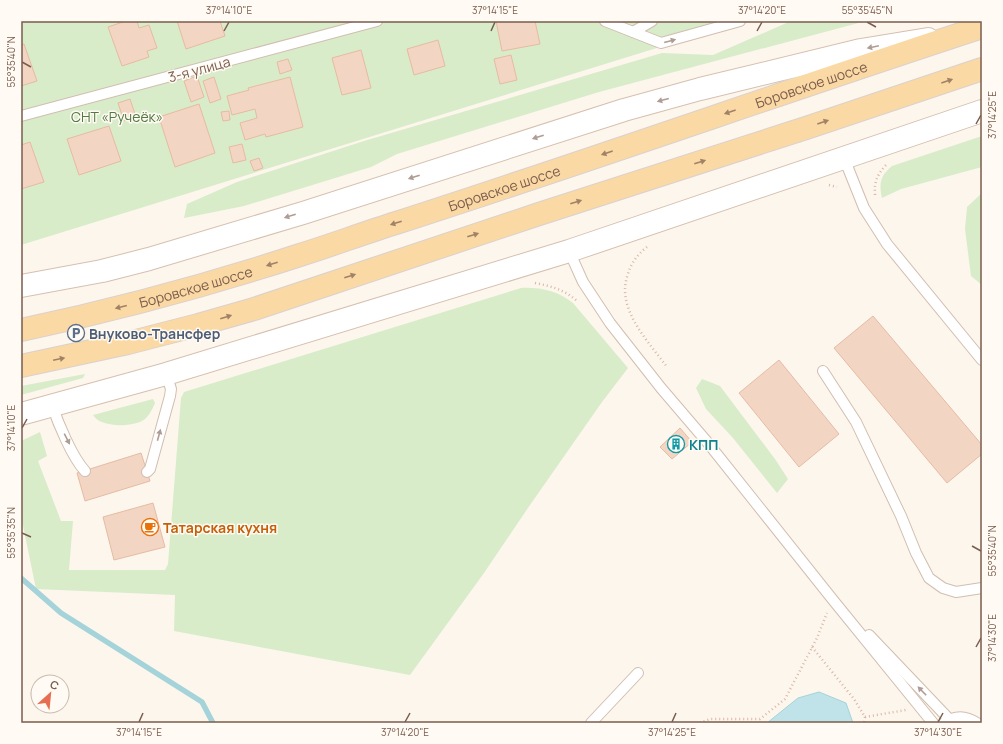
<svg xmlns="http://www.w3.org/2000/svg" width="1003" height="744" viewBox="0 0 1003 744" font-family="Manrope,sans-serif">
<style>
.green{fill:#d8ecc9}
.water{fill:#bfe3e8;stroke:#a5d3da}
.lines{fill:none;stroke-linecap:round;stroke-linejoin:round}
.stream{stroke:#a5d3da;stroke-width:5.5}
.building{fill:#f3d5c3;stroke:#e6bba3}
.lane-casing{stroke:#d1beb0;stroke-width:12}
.secondary-casing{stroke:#d6c0b0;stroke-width:24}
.primary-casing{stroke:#dad1cd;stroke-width:24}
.path{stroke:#d9b8a5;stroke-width:2.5;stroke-dasharray:1 3;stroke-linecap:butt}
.lane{stroke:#fff;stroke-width:10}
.secondary{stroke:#fff;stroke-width:22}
.primary{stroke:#fbd9a5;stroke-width:22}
.oneway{fill:#af9d94}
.oneway2{fill:#a18267}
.ticks{fill:none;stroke:#7a5c4d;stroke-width:1.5}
.labels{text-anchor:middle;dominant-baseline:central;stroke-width:3;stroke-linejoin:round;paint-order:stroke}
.street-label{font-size:14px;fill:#7a5c4d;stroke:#fffaf3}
.park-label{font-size:14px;fill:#537a41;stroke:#fffaf3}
.service-label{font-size:14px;font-weight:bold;fill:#4e5e75;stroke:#fffaf3;text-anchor:start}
.culture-label{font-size:14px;font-weight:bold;fill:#0d838f;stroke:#fffaf3;text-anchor:start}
.food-label{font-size:14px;font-weight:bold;fill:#c56008;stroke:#fffaf3;text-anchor:start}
.neatline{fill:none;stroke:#7a5c4d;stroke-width:1.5}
.ticks-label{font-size:10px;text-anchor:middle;fill:#7a5c4d}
</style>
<rect width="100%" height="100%" fill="#fdf6ec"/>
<g class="green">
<polygon points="21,21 744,21 21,245"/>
<polygon points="791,21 866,21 599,92 397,154 371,167 244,206 184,218 187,204 237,182 364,141 662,53 713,55"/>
<path d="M982,136v31l-81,22 -19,9c-3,-15 -2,-22 10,-32z"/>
<polygon points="982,193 982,285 971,276 965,229 967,207"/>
<path d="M521,288c19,-1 37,3 52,15l55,65 -26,34 -72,103 -46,68 -74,102 -236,-44 1,-36 -139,-6 -15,-73v-75l19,-9 7,24 -9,5 23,60h12l-4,49h96l3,-6 13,-166 3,-6z"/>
<polygon points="85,374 83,378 21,395 21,386"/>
<polygon points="702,379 720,386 775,459 788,479 777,493 733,438 706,409 696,388"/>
<path d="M153,399l2,4c-3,7 -7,16 -15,19 -13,5 -40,5 -47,-7z"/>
</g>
<polygon class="water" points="819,692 846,703 853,723 767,723 798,698"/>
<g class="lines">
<polyline class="stream" points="21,578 61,613 202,702 213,723"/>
</g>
<g class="building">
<polygon points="126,21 137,21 139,28 149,25 157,48 147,51 149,57 122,66 108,27"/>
<polygon points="177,21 220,21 225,36 186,49"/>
<polygon points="496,21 535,21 540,44 502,51"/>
<polygon points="438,40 445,66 414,75 407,49"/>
<polygon points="24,44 37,81 21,86 21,45"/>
<polygon points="361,50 371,88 342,95 332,58"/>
<polygon points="511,55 517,80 500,84 494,59"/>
<polygon points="288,59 292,70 280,74 277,62"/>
<polygon points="197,76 204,97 191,102 184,81"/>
<polygon points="214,77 221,99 210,103 203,81"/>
<polygon points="290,77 303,127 266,137 265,134 245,140 240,123 257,118 255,109 232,115 227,96 249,90 248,88"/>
<polygon points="130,99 136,117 124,121 118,103"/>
<polygon points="199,104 215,153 175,167 159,117"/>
<polygon points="229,111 230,120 223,121 221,112"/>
<polygon points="109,126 121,161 79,175 67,139"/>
<polygon points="30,142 44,182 21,189 21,145"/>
<polygon points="242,144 246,160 233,163 229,147"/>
<polygon points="259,158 263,168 254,171 250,161"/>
<polygon points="873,316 982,445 982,454 947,483 834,348"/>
<polygon points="779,360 839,434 799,467 739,393"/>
<polygon points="680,428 692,442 672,459 660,447"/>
<polygon points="141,453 150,481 85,501 77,473"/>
<polygon points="153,503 165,547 114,560 103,517"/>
</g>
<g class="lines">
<g class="lane-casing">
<g id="lane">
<polyline points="605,21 661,43 740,21"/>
<polyline points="633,32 652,21"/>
<polyline points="21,116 377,21"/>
<polyline points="844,158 864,208 887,244 982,360"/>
<polyline points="569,251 583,282 610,323 661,388 708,443 833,600 933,723"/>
<polyline points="823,371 856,422 901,516 916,553 929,578 943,588 956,592 982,588"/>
<path d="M52,405c6,18 20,52 33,66"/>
<polyline points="147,472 150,469 170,396 171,389 166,374"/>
<polyline points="869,635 949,719"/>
<polyline points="591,723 638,673"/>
<path d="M944,723c11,-8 21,-8 33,0"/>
</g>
</g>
<g class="secondary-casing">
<g id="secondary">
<polyline points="21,286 102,271 149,259 303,213 624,110 700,89 861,50 928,39"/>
<polyline points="21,414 166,374 569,251 982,111"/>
</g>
</g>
<g class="primary-casing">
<g id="primary">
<path id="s1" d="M21,330c94,-20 187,-45 279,-75 32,-10 64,-22 96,-32 196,-63 390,-132 586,-196"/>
<polyline points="21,366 128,343 198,325 254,309 539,214 806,128 982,69"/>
</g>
</g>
<g class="path">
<polyline points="829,185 837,187"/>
<path d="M875,195c-1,-13 2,-20 11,-30"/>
<path d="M647,247c-9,7 -16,16 -19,27 -13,34 20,67 39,93"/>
<path d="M535,283c16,3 30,7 42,18"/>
<polyline points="812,647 854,699 865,717 864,723"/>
<polyline points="865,717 906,710"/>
<polyline points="700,723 710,719 760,719 785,699 817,638 827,613"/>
</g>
<use href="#lane" class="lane"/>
<use href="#secondary" class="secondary"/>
<use href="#primary" class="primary"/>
</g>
<defs><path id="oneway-solid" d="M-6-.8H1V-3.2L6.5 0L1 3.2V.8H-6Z"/></defs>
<g class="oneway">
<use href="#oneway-solid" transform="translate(670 41) rotate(-15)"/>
<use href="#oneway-solid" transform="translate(873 47) rotate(168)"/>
<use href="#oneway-solid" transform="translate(663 100) rotate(165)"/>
<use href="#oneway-solid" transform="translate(538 137) rotate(163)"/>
<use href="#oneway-solid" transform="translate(414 177) rotate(162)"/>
<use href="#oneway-solid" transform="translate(290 216) rotate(163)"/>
<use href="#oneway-solid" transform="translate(159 435) rotate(-75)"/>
<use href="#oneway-solid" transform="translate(67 439) rotate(63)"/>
<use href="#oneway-solid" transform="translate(922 691) rotate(-134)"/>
</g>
<g class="oneway2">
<use href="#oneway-solid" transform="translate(947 81) rotate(-19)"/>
<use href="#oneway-solid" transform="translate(730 112) rotate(161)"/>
<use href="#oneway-solid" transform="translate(823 122) rotate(-19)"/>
<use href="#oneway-solid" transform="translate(607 153) rotate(161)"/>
<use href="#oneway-solid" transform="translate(700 162) rotate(-18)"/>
<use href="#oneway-solid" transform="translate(576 202) rotate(-18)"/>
<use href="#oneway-solid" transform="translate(396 223) rotate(162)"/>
<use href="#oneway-solid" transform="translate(473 235) rotate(-18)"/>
<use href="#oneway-solid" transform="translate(272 264) rotate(163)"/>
<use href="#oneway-solid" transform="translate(350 276) rotate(-18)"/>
<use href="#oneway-solid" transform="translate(121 307) rotate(166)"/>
<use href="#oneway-solid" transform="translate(226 317) rotate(-17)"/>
<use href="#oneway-solid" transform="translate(59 359) rotate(-12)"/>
</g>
<path class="ticks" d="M867,22l9,5M224,31l5,-9M491,31l4,-9M757,31l5,-9M22,62l9,5M976,124l5,-9M22,428l5,-9M22,533l9,4M972,546l9,5M976,647l5,-9M139,722l4,-9M405,722l5,-9M672,722l4,-9M938,722l5,-9"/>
<defs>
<g id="parking-ring" transform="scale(0.9)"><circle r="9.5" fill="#fffaf3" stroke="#5c6f8a" stroke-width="1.5"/><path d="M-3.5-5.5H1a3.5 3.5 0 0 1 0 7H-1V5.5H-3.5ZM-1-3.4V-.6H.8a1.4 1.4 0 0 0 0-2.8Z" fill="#5c6f8a"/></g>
<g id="building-ring" transform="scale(0.9)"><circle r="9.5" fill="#fffaf3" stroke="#0f9aa8" stroke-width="1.5"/><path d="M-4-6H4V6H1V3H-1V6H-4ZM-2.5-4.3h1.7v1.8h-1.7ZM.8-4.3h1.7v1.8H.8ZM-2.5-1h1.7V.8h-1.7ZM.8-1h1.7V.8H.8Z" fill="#0f9aa8"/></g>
<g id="cafe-ring" transform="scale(0.9)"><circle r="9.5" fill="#fffaf3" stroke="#e8710a" stroke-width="1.5"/><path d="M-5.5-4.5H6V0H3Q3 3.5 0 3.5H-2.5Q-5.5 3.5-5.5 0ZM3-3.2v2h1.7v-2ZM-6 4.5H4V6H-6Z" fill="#e8710a"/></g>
</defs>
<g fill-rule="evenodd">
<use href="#parking-ring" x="76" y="333"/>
<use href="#building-ring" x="676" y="444"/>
<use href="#cafe-ring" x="150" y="527"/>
</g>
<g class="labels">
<g class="street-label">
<text transform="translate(199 69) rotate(-15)">3-я улица</text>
<text stroke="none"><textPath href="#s1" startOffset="828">Боровское шоссе</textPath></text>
<text stroke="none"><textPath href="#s1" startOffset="504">Боровское шоссе</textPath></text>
<text stroke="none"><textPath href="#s1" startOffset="180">Боровское шоссе</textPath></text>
</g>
<g class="park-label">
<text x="117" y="116">СНТ «Ручеёк»</text>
</g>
<g class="service-label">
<text x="89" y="333">Внуково-Трансфер</text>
</g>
<g class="culture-label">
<text x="689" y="444">КПП</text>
</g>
<g class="food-label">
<text x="163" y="527">Татарская кухня</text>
</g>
</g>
<rect width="1003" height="744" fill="none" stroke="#fffaf3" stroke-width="44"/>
<g transform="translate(50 694) rotate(27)"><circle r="19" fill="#fffaf3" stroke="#cabbb1"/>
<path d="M0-3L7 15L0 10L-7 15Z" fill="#e76f51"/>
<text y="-6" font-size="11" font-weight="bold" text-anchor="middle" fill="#7a5c4d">С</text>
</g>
<rect x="22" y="22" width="959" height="700" class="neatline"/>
<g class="ticks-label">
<text x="229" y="14">37°14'10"E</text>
<text x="495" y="14">37°14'15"E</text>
<text x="762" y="14">37°14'20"E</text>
<text x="867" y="14">55°35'45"N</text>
<text transform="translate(11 62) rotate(-90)" y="4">55°35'40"N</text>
<text transform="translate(992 115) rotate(-90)" y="4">37°14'25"E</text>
<text transform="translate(11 428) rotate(-90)" y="4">37°14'10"E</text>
<text transform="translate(11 533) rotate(-90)" y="4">55°35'35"N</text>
<text transform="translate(992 551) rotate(-90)" y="4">55°35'40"N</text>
<text transform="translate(992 638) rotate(-90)" y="4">37°14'30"E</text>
<text x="139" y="736">37°14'15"E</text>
<text x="405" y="736">37°14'20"E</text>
<text x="672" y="736">37°14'25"E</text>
<text x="938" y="736">37°14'30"E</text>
</g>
</svg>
